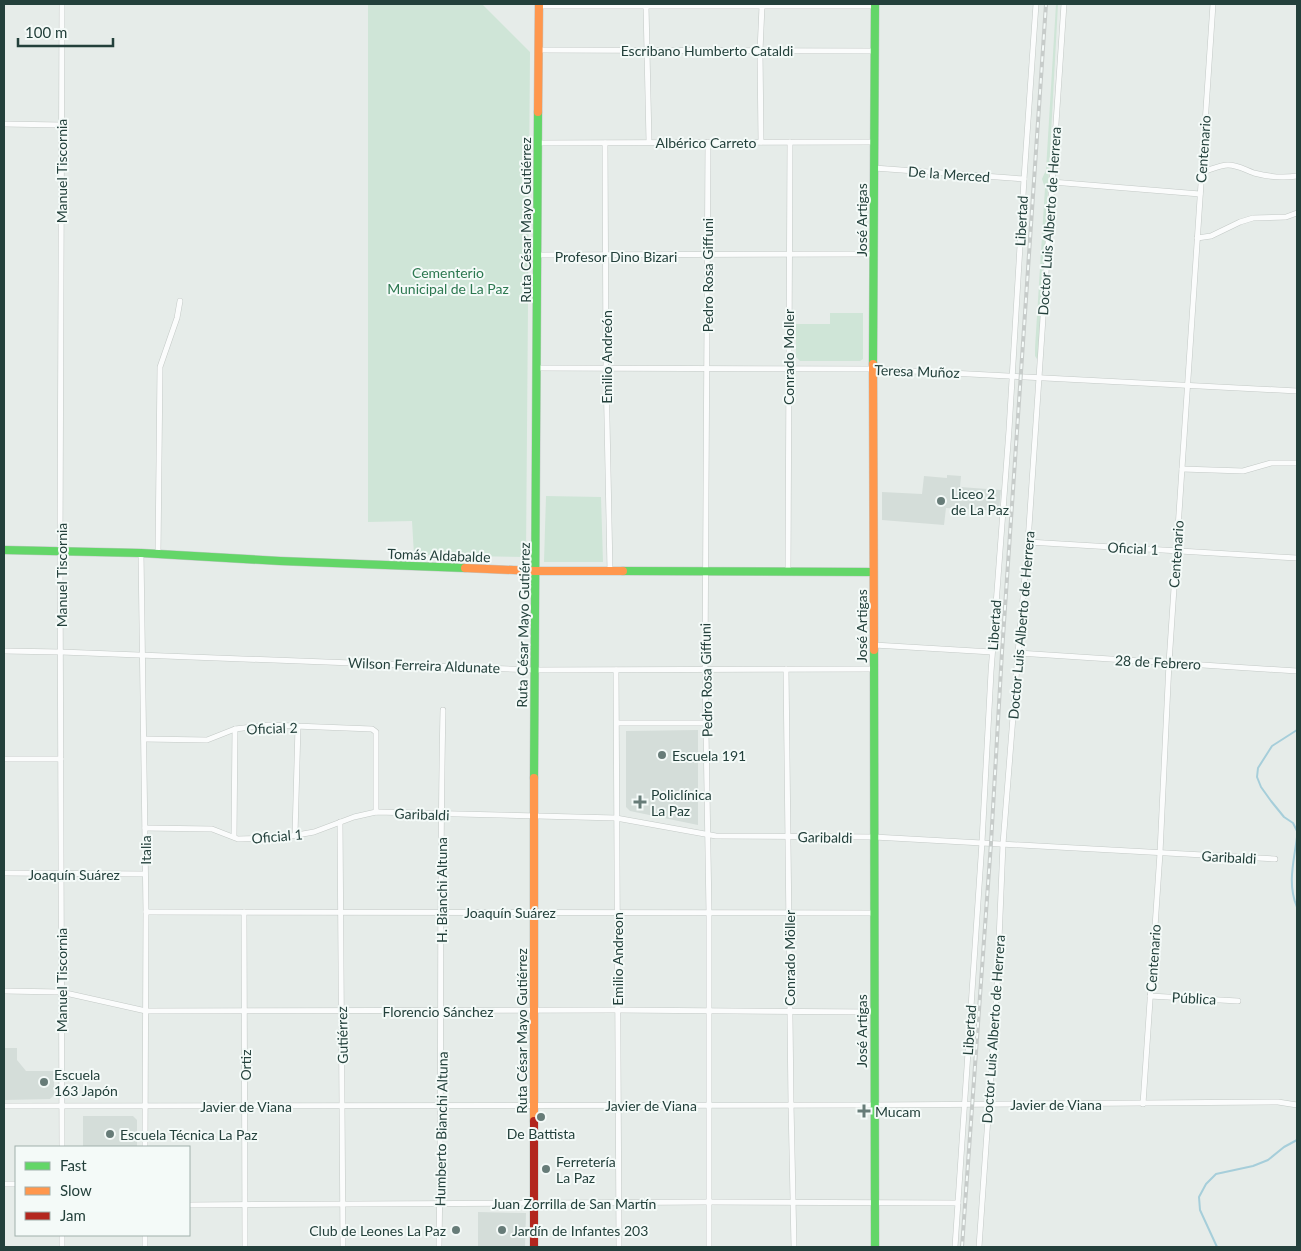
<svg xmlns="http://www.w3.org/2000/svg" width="1301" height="1251" viewBox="0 0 1301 1251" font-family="Lato,sans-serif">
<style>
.built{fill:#d4ddd9}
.green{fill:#cfe5d7}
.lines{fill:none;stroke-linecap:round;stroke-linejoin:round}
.stream{stroke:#a6ceda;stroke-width:2}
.street-casing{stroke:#c3c9c6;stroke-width:6}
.fast-casing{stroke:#c2c9c7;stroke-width:9}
.slow-casing{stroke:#c2c9c7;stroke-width:9}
.jam-casing{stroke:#c2c9c7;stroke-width:9}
.street{stroke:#fbfcfc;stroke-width:5}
.fast{stroke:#63d668;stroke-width:8}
.slow{stroke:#ff974d;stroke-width:8}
.jam{stroke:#b3261e;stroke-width:8}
.rail-casing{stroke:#c7ccca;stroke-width:4}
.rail{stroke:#f4faf8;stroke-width:2;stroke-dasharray:5.5;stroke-linecap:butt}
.poi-dot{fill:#677c78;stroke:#f4faf8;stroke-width:2}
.labels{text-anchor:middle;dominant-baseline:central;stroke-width:4;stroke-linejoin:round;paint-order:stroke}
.street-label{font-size:14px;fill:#23403b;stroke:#f4faf8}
.park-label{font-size:14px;fill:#2c7850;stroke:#f4faf8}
.poi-label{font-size:14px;fill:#23403b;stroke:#f4faf8;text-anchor:start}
</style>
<rect width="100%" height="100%" fill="#e6ece9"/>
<g class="built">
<polygon points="947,475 961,476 960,487 1001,490 999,511 946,508 944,525 882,520 882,492 922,494 924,476 947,478"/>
<polygon points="698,730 698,825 630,811 626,807 626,731"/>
<polygon points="4,1048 17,1048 17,1060 26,1071 54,1071 54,1095 50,1099 4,1100"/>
<polygon points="83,1116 133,1116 137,1120 137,1147 83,1147"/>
<polygon points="478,1212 526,1213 525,1247 478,1247"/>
</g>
<g class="green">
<polygon points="368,4 482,4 530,52 526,557 414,555 412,521 368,522"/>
<polygon points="1056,4 1058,4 1039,357 1037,359 1035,356 1035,348 1045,188 1042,179 1046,170"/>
<polygon points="830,313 863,313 863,359 860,361 800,361 796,357 796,324 830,324"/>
<polygon points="546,496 601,497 603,562 544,562"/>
</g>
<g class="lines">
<g class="stream">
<polyline points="1297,730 1272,746 1258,768 1257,777 1261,787 1271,801 1284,817 1293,823 1297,831"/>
<polyline points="4,767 4,766"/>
<path d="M1297,837c-3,24 -10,47 0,70"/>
<polyline points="1217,1247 1200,1210 1199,1197 1206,1184 1216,1174 1253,1166 1268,1160 1284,1147 1297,1140"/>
</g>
<g class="street-casing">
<g id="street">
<polyline points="539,6 875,6"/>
<polyline points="646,6 649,142"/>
<polyline points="540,50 875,51"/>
<polyline points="4,124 61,125"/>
<polyline points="708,142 705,670 709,913 709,1247"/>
<polyline points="761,142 760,51 762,6"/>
<polyline points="538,143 874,142"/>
<polyline points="605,143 606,369 610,571"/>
<polyline points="874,168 1024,179"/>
<path d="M1202,172c8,-2 18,-7 26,-7 10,0 17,5 26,8 15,4 29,5 43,3"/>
<polyline points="1052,182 1200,194"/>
<polyline points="1197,238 1211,236 1240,222 1253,218 1286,217 1297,213"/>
<polyline points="538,255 873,254"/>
<polyline points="536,368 873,369 1297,391"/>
<polyline points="1182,469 1243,471 1271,463 1297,463"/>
<polyline points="1028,542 1297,558"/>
<polyline points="141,553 146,912 145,1147"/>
<polyline points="158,554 160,367 177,318 180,301"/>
<polyline points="788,572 790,142"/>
<polyline points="874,645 992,652"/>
<polyline points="4,651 61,652 534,670 874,669"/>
<polyline points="1018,653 1297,671"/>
<polyline points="786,669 791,1104 794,1247"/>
<polyline points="616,670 619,1247"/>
<polyline points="617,723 706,723"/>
<polyline points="144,739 207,740 235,729 269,725 372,729 376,732 376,812"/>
<polyline points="4,759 61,759"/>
<polyline points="340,822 343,1247"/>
<polyline points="145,828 212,829 238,839 280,838 314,832 354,817 376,812 616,818 716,836 874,837 1275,859"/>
<polyline points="295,835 298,726"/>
<polyline points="234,837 235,729"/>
<polyline points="4,873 145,874"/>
<polyline points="146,912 874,913"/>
<polyline points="244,912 245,1247"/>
<polyline points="4,991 61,992 146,1011 617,1010 874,1012"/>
<polyline points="1150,996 1238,1001"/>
<polyline points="1143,1104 1160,853 1169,663 1213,4"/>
<polyline points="4,1106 874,1105 1278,1102 1297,1105"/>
<polyline points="62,1147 60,550 62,4"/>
<polyline points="4,1184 16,1184"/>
<polyline points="189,1205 708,1202 958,1203"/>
<polyline points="62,1235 62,1247"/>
<polyline points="145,1235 145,1247"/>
<path d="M439,1247c3,-179 0,-358 4,-537"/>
<polyline points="955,1247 982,842 991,672 1009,430 1024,179 1036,4"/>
<polyline points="979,1247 997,988 1003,844 1018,653 1028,542 1064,4"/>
</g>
</g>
<g class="fast-casing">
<g id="fast">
<polyline points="873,364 875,4"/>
<polyline points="4,550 141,553 280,561 465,568"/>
<polyline points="623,571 873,572"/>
<polyline points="874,650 875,1247"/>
<polyline points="534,778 538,112"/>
</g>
</g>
<g class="slow-casing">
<g id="slow">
<polyline points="538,112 539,4"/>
<polyline points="873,364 874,650"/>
<polyline points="465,568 536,571 623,571"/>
<polyline points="534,1121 534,778"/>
</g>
</g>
<g class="jam-casing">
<polyline id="jam" points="534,1121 534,1247"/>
</g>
<use href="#street" class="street"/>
<use href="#fast" class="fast"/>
<use href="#slow" class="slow"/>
<use href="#jam" class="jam"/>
<g class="rail-casing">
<polyline id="rail" points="962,1247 991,843 1002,652 1046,4"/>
</g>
<use href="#rail" class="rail"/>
</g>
<g class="poi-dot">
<circle cx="941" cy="501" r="5"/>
<circle cx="662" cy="755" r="5"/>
<path d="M637.5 794.5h5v5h5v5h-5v5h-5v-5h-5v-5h5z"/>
<circle cx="44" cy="1082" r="5"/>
<path d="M861.5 1103.5h5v5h5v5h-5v5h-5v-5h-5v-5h5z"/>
<circle cx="541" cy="1117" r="5"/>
<circle cx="110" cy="1134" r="5"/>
<circle cx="546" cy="1169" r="5"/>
<circle cx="456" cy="1230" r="5"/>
<circle cx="502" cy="1230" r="5"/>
</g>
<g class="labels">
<g class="street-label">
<text x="707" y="50">Escribano Humberto Cataldi</text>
<text x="706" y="142">Albérico Carreto</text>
<text transform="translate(1203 149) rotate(-86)">Centenario</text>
<text transform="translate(61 171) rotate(-90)">Manuel Tiscornia</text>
<text transform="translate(949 174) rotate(4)">De la Merced</text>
<text transform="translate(525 220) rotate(-90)">Ruta César Mayo Gutiérrez</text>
<text transform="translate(861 220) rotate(-90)">José Artigas</text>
<text transform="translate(1021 221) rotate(-87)">Libertad</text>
<text transform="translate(1049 221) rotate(-86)">Doctor Luis Alberto de Herrera</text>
<text x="616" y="256">Profesor Dino Bizari</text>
<text transform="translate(707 275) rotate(-90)">Pedro Rosa Giffuni</text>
<text transform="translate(606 357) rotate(-90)">Emilio Andreón</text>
<text transform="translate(788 357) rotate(-90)">Conrado Moller</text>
<text transform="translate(917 371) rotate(2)">Teresa Muñoz</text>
<text transform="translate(1133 548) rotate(3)">Oficial 1</text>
<text transform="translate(1176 554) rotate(-86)">Centenario</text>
<text transform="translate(439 555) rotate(2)">Tomás Aldabalde</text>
<text transform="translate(61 575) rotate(-90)">Manuel Tiscornia</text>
<text transform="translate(523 625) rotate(-89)">Ruta César Mayo Gutiérrez</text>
<text transform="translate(994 625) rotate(-86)">Libertad</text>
<text transform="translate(1021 625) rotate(-85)">Doctor Luis Alberto de Herrera</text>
<text transform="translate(861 626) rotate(-90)">José Artigas</text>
<text transform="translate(1158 662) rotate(3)">28 de Febrero</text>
<text transform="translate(424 665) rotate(2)">Wilson Ferreira Aldunate</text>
<text transform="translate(706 680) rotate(-91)">Pedro Rosa Giffuni</text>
<text transform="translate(272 728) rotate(-2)">Oficial 2</text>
<text transform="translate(422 814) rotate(2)">Garibaldi</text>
<text transform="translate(277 836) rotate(-5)">Oficial 1</text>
<text transform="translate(825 837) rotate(1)">Garibaldi</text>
<text transform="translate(145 850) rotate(-90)">Italia</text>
<text transform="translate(1229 857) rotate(3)">Garibaldi</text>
<text x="74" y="874">Joaquín Suárez</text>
<text transform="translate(441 890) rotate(-90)">H. Bianchi Altuna</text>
<text x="510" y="912">Joaquín Suárez</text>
<text transform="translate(789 958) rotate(-90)">Conrado Möller</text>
<text transform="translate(1153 958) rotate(-86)">Centenario</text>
<text transform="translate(617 959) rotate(-90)">Emilio Andreon</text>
<text transform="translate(61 980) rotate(-90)">Manuel Tiscornia</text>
<text transform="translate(1194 998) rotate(3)">Pública</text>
<text x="438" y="1011">Florencio Sánchez</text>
<text transform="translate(993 1029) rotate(-86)">Doctor Luis Alberto de Herrera</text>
<text transform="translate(969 1030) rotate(-86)">Libertad</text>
<text transform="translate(521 1031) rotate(-90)">Ruta César Mayo Gutiérrez</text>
<text transform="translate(861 1031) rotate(-90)">José Artigas</text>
<text transform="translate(342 1035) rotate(-91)">Gutiérrez</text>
<text transform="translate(245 1065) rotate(-90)">Ortiz</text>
<text x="1056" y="1104">Javier de Viana</text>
<text x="651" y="1105">Javier de Viana</text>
<text x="246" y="1106">Javier de Viana</text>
<text transform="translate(441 1129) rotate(-89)">Humberto Bianchi Altuna</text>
<text x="574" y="1203">Juan Zorrilla de San Martín</text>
</g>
<g class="park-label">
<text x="448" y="272">Cementerio<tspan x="448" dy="16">Municipal de La Paz</tspan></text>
</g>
<g class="poi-label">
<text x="951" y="493">Liceo 2<tspan x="951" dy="16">de La Paz</tspan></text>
<text x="672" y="755">Escuela 191</text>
<text x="651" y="794">Policlínica<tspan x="651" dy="16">La Paz</tspan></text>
<text x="54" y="1074">Escuela<tspan x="54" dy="16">163 Japón</tspan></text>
<text x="875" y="1111">Mucam</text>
<text x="541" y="1133" text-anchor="middle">De Battista</text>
<text x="120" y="1134">Escuela Técnica La Paz</text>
<text x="556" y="1161">Ferretería<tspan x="556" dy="16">La Paz</tspan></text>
<text x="446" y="1230" text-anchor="end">Club de Leones La Paz</text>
<text x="512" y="1230">Jardín de Infantes 203</text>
</g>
</g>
<rect width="1301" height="1251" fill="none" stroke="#23403b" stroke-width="10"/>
<rect x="15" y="1146" width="175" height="90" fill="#f4faf8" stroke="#a0b0ac"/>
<rect x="25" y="1162" width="25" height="8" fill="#63d668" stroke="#a0b0ac"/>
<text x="60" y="1171" font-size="15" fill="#23403b">Fast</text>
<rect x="25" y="1187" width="25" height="8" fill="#ff974d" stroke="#a0b0ac"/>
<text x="60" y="1196" font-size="15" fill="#23403b">Slow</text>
<rect x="25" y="1212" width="25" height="8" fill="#b3261e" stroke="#a0b0ac"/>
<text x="60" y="1221" font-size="15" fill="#23403b">Jam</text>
<path d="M18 38v8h95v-8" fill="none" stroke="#23403b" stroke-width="2.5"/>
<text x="25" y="38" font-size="15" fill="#23403b" stroke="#f4faf8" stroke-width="4" paint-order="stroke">100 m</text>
</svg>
